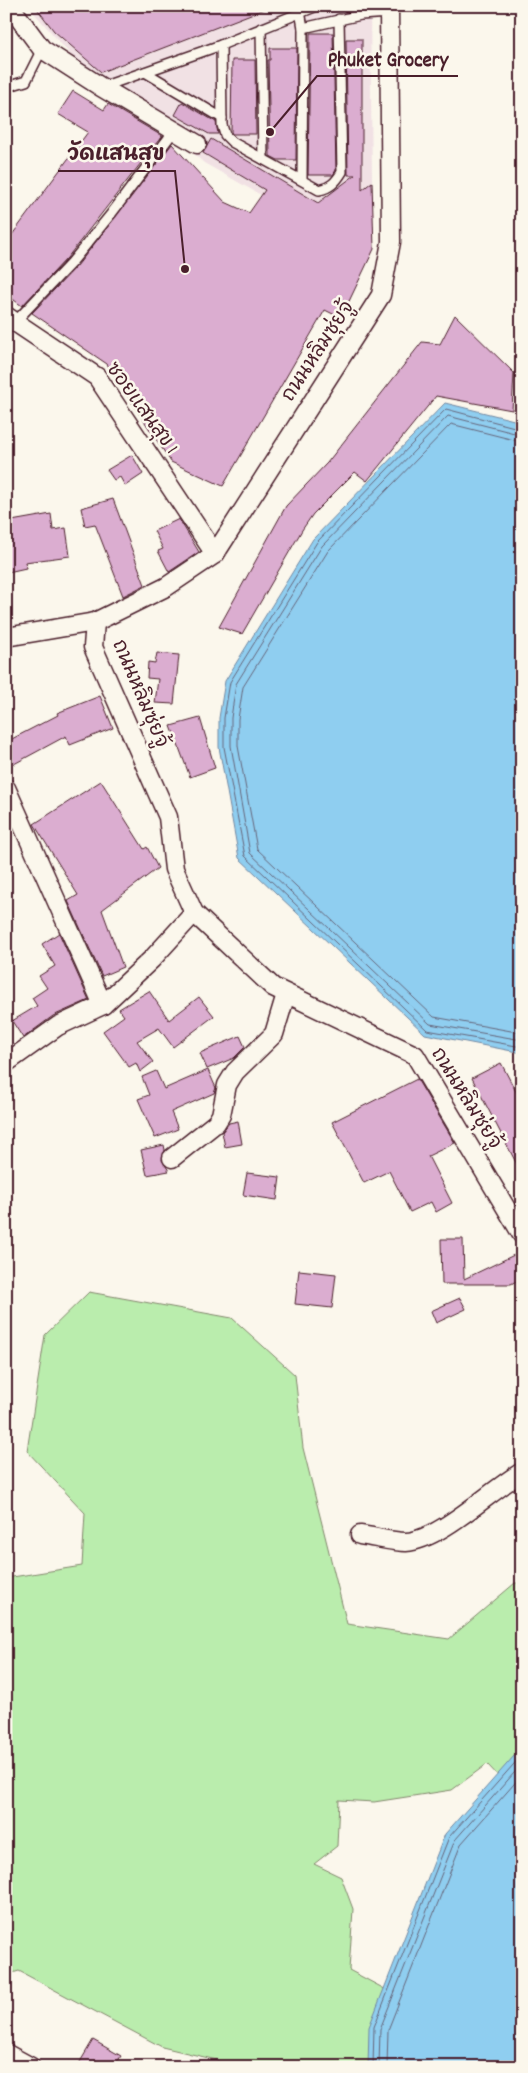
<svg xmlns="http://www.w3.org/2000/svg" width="528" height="2073" viewBox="0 0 528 2073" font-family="Dekko,'Playpen Sans Thai',sans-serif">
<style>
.built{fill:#f1e1e4}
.green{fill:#baedad;stroke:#82866c}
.water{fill:#8fcef0;stroke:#7388a1}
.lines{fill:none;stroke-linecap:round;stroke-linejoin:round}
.shore{stroke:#66657a;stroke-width:1}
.building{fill:#dbadd0;stroke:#4a1f2b}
.lane-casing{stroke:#4a1f2b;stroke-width:12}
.street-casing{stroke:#4a1f2b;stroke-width:21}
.lane{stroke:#fbf7ec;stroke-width:9}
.street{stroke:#fbf7ec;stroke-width:18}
.labels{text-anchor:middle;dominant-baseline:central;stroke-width:5;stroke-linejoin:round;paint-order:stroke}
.street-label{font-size:20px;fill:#4a1f2b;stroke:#fbf7ec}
.leader{fill:none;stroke:#4a1f2b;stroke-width:2}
.callout-dot{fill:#4a1f2b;stroke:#fbf7ec;stroke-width:2}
.callout-label{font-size:21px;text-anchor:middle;font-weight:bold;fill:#4a1f2b;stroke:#fbf7ec;stroke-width:5;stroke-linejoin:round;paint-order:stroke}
</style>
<rect width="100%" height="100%" fill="#fbf7ec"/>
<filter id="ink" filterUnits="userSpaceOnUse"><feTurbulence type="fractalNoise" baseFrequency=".02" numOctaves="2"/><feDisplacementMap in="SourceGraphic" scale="10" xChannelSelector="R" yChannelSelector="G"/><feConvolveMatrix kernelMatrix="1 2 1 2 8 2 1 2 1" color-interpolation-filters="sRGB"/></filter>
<g filter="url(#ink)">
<polygon class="built" points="28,6 370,6 372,182 318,227 204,163 135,100 76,61"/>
<polygon class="green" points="89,1292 232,1318 295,1375 303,1448 347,1624 449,1639 515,1583 522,1583 522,1801 487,1764 452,1790 374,1802 339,1800 337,1846 314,1864 341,1877 353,1909 349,1970 396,1995 444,2067 225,2067 217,2060 162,2047 19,1971 6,1975 6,1578 82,1566 85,1513 27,1451 45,1335"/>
<g class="water">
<polygon points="445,403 518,421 522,426 522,1053 425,1034 239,858 219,747 219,718 225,681 313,539"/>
<polygon points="522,1747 522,2067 368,2067 369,2027 445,1834"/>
</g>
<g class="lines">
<g class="shore">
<polyline points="522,429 446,409 317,542 230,682 224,718 224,747 245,856 427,1030 522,1047"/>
<polyline points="522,435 448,416 322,546 236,684 231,718 231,746 250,853 430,1024 522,1040"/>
<polyline points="522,442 451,424 328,551 243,687 238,719 238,746 257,849 434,1017 522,1033"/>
<polyline points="373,2067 374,2027 449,1837 522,1755"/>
<polyline points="379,2067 380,2029 455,1840 522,1764"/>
<polyline points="387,2067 388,2030 461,1844 522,1775"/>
</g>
</g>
<g class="building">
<polygon points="35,6 268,6 269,7 101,72 54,31"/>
<polygon points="310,33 333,33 336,170 333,175 308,175"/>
<polygon points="346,39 362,39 362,190 372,182 374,249 341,318 325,310 223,486 171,462 107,364 32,313 77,266 172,144 225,202 249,213 265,190 203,153 211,139 318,203 355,175 348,175"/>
<polygon points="270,48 297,48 296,160 278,160 270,156 268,60 270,60"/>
<polygon points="232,60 255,60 256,134 232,134 231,132"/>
<polygon points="73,91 104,110 108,104 162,136 67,258 22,306 6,294 6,243 88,132 58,114"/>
<polygon points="182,102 216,122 218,134 209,134 175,115"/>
<polygon points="455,315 514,373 512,410 436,396 367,481 355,472 313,514 302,530 242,634 219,627 286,506 327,463 422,342 440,344"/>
<polygon points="132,455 143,474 125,486 120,477 114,480 107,470"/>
<polygon points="113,499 145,585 123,596 95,524 85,526 81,508"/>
<polygon points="51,514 53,530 66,528 70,556 25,562 26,568 8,572 6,522"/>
<polygon points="179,519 199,552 169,572 158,551 163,549 154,531"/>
<polygon points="157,653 179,655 174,704 155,703 158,679 147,678 148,662 155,663"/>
<polygon points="100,696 113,728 70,745 66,736 14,764 6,749 6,742 58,715 57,713"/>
<polygon points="200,718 215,768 190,777 171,726"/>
<polygon points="101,781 144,849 147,847 158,868 102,910 123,967 102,976 68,901 78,895 34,824"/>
<polygon points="59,933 89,1000 53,1016 23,1038 12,1021 37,1006 32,998 47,988 39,976 55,966 42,944"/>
<polygon points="149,991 169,1020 199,997 214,1016 173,1047 159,1028 137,1041 153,1062 140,1072 136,1063 129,1067 103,1031 124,1016 119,1009"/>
<polygon points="240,1036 245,1047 234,1058 207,1069 200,1053"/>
<polygon points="501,1063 522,1103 522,1174 472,1078"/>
<polygon points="208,1070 216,1088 214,1093 171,1112 178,1129 155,1138 138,1099 149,1095 142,1077 156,1071 164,1089"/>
<polygon points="417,1079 455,1143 428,1156 452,1203 436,1212 431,1202 410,1212 389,1171 364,1183 332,1122"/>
<polygon points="238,1121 242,1144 225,1147 222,1132 229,1123"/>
<polygon points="164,1145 165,1150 162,1160 169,1171 147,1175 141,1150"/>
<polygon points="247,1173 280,1177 277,1200 243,1195"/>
<polygon points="441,1239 463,1239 464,1279 514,1255 522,1272 522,1278 511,1284 442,1284"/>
<polygon points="299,1270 336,1274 332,1308 295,1304"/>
<polygon points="460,1298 466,1309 436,1323 431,1311"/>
<polygon points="93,2040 121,2056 114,2067 77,2067"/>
</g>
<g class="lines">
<g class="lane-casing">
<g id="lane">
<polyline points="300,11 303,28 302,180"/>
<polyline points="261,28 263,159"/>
<polyline points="303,28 361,15 389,13"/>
<path d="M221,45l1,80 3,10 7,7 87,48c11,-2 17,-8 23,-18l-3,-153"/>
<polyline points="145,72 222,118"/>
<polyline points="6,87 26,81 42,49"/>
<polyline points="102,87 221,45 317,6"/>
<polyline points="15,322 72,262 111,214 174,131"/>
</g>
</g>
<g class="street-casing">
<g id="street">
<polyline points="10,6 42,49 101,87 197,144"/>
<polyline points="389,6 391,242 381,295 215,554 166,587 95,622 93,647 168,817 174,869 194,913 273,987 415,1055 522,1235"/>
<polyline points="6,316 97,377 215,554"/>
<polyline points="6,637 95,622"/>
<polyline points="6,788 103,1005"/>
<polyline points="6,1063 58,1026 103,1005 152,959 194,913"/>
<polyline points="172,1158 216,1123 221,1115 227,1085 235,1072 274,1034 286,994"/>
<path d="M360,1535c15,2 32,7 46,7 34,-2 85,-52 116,-70"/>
<polyline points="7,2054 31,2067"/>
</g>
</g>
<use href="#lane" class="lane"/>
<use href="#street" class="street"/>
</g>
</g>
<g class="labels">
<g class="street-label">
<text transform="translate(319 352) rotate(-57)">ถนนหลิมซุ่ยจู้</text>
<text transform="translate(141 409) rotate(54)">ซอยแสนสุข 1</text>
<text transform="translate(139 694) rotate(67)">ถนนหลิมซุ่ยจู้</text>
<text transform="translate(465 1099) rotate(58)">ถนนหลิมซุ่ยจู้</text>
</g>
</g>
<path class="leader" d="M270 132L317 76H458M185 269L175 171H58"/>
<g class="callout-dot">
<circle cx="270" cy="132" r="5"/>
<circle cx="185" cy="269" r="5"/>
</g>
<g class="callout-label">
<text x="388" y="66">Phuket Grocery</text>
<text x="116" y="160">วัดแสนสุข</text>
</g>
<rect width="528" height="2073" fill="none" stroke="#fbf7ec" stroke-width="25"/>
<rect x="12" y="12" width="503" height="2048" fill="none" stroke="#4a1f2b" stroke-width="2" filter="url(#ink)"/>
</svg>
